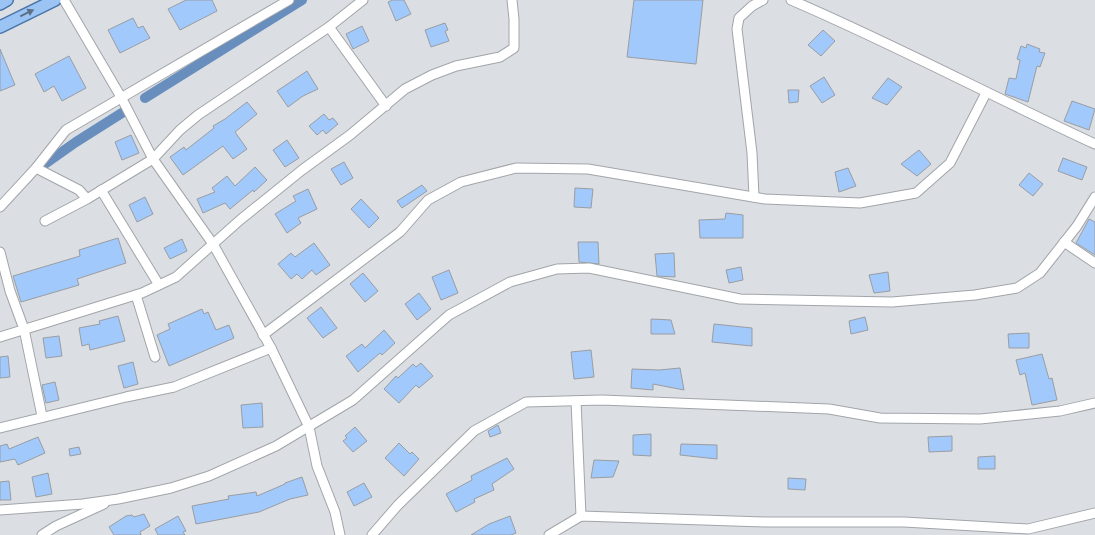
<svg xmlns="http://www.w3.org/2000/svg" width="1095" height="535" viewBox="0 0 1095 535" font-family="'PT Serif',serif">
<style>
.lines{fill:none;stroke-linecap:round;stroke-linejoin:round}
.canal{stroke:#678ebd;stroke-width:10}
.building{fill:#a1c9fc;stroke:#9a9da2}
.minor-casing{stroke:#a1a5a9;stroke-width:11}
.major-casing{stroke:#4774a9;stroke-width:14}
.minor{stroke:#fff;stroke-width:9}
.major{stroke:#9bc4f4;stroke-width:11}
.oneway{fill:#5c6f85}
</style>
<rect width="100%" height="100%" fill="#dbdfe3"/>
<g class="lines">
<g class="canal">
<polyline points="145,98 302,0"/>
<polyline points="42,166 76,142 125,111"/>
</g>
</g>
<g class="building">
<polygon points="186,0 212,0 217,11 180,30 168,9"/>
<polygon points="393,0 404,0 411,14 396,21 388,2"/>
<polygon points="634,0 703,0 696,64 627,57"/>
<polygon points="133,18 138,28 143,26 150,38 120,53 108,30"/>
<polygon points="445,23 448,30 445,31 449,41 431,47 425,30"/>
<polygon points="362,26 369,41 353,49 346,34"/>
<polygon points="823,30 835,41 821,56 808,45"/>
<polygon points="1027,44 1040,49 1039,52 1045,53 1040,67 1037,66 1028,102 1005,94 1009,78 1016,79 1020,60 1017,59 1021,46 1026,48"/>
<polygon points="0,49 15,85 0,91"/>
<polygon points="69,56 86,88 62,101 54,86 44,92 35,74"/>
<polygon points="307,71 318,89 303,96 288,107 277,91"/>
<polygon points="824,77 835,95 822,103 810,86"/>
<polygon points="888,78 902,87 887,105 872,98"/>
<polygon points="788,90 799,90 798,102 789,103"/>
<polygon points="1072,101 1095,109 1089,130 1064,121"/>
<polygon points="247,102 257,114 235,132 247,149 233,159 223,146 183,175 170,157 184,147 186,150 214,128 213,126 225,119"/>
<polygon points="324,114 329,120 333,118 338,124 326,134 323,130 317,135 309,126"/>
<polygon points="131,135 139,153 122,160 115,142"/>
<polygon points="287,140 299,158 285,167 273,150"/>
<polygon points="919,150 931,164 917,176 901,164"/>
<polygon points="1063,158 1087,167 1082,180 1058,171"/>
<polygon points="344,162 353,178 341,185 331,169"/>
<polygon points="255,167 267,180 254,192 253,190 230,209 225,203 203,213 197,199 215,192 212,188 227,176 235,186"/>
<polygon points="848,168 856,186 839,192 835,172"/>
<polygon points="1029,173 1043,184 1033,196 1019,185"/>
<polygon points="422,185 427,191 402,208 397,201"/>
<polygon points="575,188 593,189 591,208 574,207"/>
<polygon points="308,189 317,209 298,218 301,223 287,233 275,214 296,201 293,196"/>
<polygon points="145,197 153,214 137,222 129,205"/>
<polygon points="361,199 379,218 369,228 351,209"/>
<polygon points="726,213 743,215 743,238 700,238 699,220 725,219"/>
<polygon points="1089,219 1095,222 1095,255 1076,243"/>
<polygon points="118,238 126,263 77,279 79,285 21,302 13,276 80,256 79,250"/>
<polygon points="182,239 187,251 170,259 164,248"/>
<polygon points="578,242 598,242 599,264 579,262"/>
<polygon points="314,243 330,265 316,275 312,270 302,279 297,274 291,279 278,264 291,253 295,257"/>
<polygon points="674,253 675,277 657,276 655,254"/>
<polygon points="741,267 743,280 729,283 726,270"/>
<polygon points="449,270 458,293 441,300 432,277"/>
<polygon points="888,272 890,291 874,293 869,275"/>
<polygon points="363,273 378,291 365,302 350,284"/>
<polygon points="419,293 431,309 417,320 405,304"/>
<polygon points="321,307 337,328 323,338 307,318"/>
<polygon points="202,309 204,314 208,312 216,330 229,325 234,338 169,366 157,335 170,329 168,324"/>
<polygon points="118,316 125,341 90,350 89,344 82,346 79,328 100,324 99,321"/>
<polygon points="865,317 868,330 851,334 849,321"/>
<polygon points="651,319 671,320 675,334 651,334"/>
<polygon points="714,324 752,328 752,346 712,342"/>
<polygon points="384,330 395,343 382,355 380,353 358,372 346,356 362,344 365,348"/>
<polygon points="1029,333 1029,348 1009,348 1008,334"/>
<polygon points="59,336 62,356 46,358 43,338"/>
<polygon points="591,350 594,377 574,379 571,352"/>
<polygon points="1042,354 1049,379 1052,378 1057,400 1032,405 1025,373 1020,375 1016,360"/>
<polygon points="8,356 10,377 0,378 0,357"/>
<polygon points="133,362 138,384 124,388 118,366"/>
<polygon points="421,363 433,376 419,388 416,385 399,403 384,389 396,376 398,378 413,364 416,367"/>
<polygon points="680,368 684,390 653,384 653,390 631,388 632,369 659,370"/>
<polygon points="55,382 59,400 46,403 42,385"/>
<polygon points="262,403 263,427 243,428 241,405"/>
<polygon points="498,425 501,433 490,437 488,431"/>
<polygon points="355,427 367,441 353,452 343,441 347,438 345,436"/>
<polygon points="651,434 651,456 633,455 633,435"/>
<polygon points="952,436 952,451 929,452 928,437"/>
<polygon points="38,437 45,453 18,465 15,459 0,462 0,446 7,444 9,449"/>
<polygon points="399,443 410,454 412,452 419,459 404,476 385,458"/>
<polygon points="681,444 717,445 717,459 680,455"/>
<polygon points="79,447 81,454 70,456 69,449"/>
<polygon points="995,456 995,469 978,469 978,457"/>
<polygon points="507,458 514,469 492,484 494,490 474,499 475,502 456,512 446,494 472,480 471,476"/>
<polygon points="594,460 619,461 613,477 591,478"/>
<polygon points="48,473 52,494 36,497 32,477"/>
<polygon points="302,477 308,495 290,499 259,512 196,524 192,506 229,499 228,496 256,492 257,496 285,484 285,483"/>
<polygon points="788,478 806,479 805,490 788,489"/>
<polygon points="9,481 11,500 0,500 0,482"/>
<polygon points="364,483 372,497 354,506 347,492"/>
<polygon points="144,514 150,526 140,532 141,535 114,535 109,527 126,516 132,515 134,517"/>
<polygon points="178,516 186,531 183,532 185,535 158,535 155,529"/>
<polygon points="510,516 516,533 511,535 471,535 489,524"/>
</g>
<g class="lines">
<g class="minor-casing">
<g id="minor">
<polyline points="64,0 121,97 153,159 213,244 271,348 309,427 317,466 335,512 340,535"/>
<path d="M791,0c103,44 202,97 304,144"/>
<polyline points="329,27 386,106"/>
<polyline points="36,168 79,190 87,199"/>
<polyline points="101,190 159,285"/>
<polyline points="754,197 752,153 737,29 739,18 752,6 763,0"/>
<polyline points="0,207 36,168 66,130 289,0"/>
<polyline points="45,221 87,199 153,159 180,130 198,115 329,27 363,0"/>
<polyline points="1064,242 1095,263"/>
<polyline points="0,252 10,291 24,329 42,416"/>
<polyline points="136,295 155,357"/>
<polyline points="263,335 400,232 428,200 461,182 516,168 588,169 765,199 860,203 916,193 950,163 986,93"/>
<polyline points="0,337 142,293 176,277 240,220 302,170 350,135 405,89 432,75 456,66 500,57 514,48 514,19 512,0"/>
<polyline points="576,401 581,516"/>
<polyline points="0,428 126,397 174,387 271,348"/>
<polyline points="0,510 83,504 118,499 171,488 209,476 276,446 353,400 449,315 510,282 557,269 589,268 740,299 892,302 975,295 1017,288 1040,273 1077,226 1095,197"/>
<polyline points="42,535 56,526 104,504"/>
<polyline points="372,535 398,505 474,431 526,402 602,400 829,409 880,418 980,419 1060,411 1095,403"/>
<polyline points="549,535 581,516 766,522 904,522 1028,529 1095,513"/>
</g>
</g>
<g class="major-casing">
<g id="major">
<polyline points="0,4 7,0"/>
<polyline points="0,27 55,0"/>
</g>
</g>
<use href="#minor" class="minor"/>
<use href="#major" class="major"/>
</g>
<defs><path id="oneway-solid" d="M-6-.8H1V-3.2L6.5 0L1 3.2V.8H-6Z" transform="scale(1.25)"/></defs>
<use class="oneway" href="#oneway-solid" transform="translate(27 13) rotate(-26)"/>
</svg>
